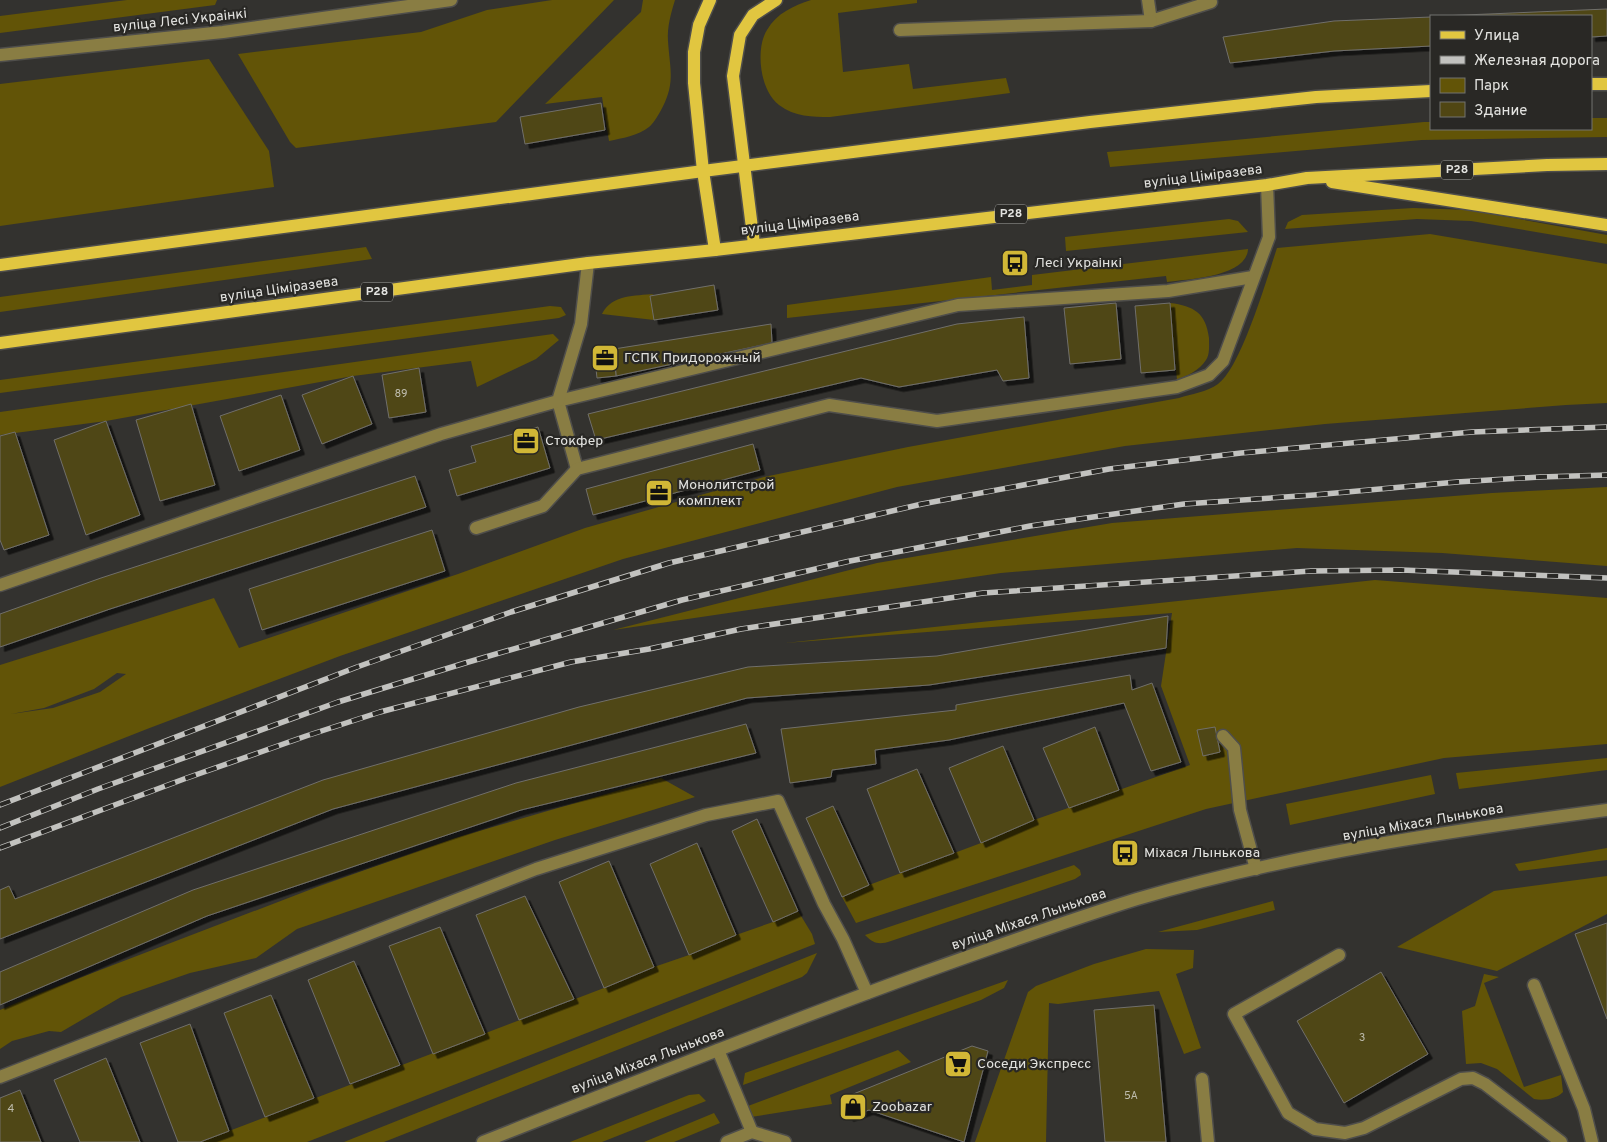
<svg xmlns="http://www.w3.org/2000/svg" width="1607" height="1142" viewBox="0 0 1607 1142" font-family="Overpass,sans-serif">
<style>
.green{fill:#625407;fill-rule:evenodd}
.building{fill:#504613;stroke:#706f6b;filter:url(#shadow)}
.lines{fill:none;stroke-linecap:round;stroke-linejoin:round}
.minor-casing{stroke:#4f4e4b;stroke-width:15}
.major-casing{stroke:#4f4e4b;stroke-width:15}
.minor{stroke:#897d43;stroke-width:12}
.major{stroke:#e1c640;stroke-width:12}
.rail-casing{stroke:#c2c2bf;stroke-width:5.5}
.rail{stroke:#292825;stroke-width:4;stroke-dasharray:11;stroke-linecap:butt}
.labels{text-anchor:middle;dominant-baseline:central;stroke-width:4.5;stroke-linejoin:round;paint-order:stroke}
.number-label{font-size:11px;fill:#bebcad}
.shield{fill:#292825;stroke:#ababa8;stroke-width:1}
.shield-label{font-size:12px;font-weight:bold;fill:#e3e3e0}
.street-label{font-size:14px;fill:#e3e3e0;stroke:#292825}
.poi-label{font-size:14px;fill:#e3e3e0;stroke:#292825;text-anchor:start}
</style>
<defs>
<filter id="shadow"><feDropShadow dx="4.5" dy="4.5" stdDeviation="0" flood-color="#0009"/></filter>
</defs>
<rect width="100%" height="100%" fill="#33322f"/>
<g class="green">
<polygon points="127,0 217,0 215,5 0,33 0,16"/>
<polygon points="552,0 614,0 496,122 296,148 290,142 238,54 421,32 487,10"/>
<path d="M643,0h32c-4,13 -8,27 -7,41 2,30 8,43 -8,71 -3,5 -7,12 -11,15 -11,9 -27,11 -40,14l-7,-44 -57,7 96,-92z"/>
<path d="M811,0h106v3l-79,10 5,59 66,-8 4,25 93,-11 4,15 -180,24c-18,0 -35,0 -51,-12 -19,-14 -24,-56 -12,-75 10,-17 26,-24 44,-30z"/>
<polygon points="209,59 269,151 274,187 0,226 0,84"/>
<polygon points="1591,118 1607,118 1607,137 1422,140 1110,167 1107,152 1424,122 1431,122 1431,129 1591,129"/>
<polygon points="1413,208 1469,210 1607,235 1607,244 1471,221 1417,219 1285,229 1288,222 1302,215"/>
<polygon points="1229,219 1238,221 1248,232 1066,251 1065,237"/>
<path d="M1430,234l177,30v139l-41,2 -241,19 -200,22 -228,41 -274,72 -283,97 -193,73 -147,58v-122l214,-67 25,50 219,-74 127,-46 179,-51 144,-30 271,-49c12,-4 28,-6 39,-14 23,-16 49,-106 59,-136zM117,673l9,1 -26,18 -47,16 -42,6 33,-6 50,-19z"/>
<polygon points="366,247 372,259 0,312 0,297"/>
<path d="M1248,249c-1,28 -60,30 -81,33l-1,-6 -379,42v-13l204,-28 1,13 40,-5v-10z"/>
<path d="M654,294l-4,2 4,24 -52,-6c10,-20 33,-18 52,-20z"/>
<path d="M1170,303c24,3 36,10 39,35 0,6 1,17 -3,22 -7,11 -18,15 -29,20z"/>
<polygon points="550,306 561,307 566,315 559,318 0,393 0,380"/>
<polygon points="553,334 559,340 536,359 477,387 471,361 353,376 106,421 0,435 0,412"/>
<polygon points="1607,487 1607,566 1442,553 1297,548 1001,573 613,630 877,563 1112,523 1492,493"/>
<polygon points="1375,580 1607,598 1607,744 1444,758 1206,809 856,923 842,897 869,885 981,843 1034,820 1190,765 1161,686 1172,613 785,643"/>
<polygon points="1607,758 1607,770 1459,789 1456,773"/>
<polygon points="1431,775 1435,794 1290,825 1286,804"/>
<polygon points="661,778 695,797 555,840 297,929 256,958 190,973 121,997 61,1032 49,1031 12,1041 0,1049 0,1010 35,995 317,887 455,838"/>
<polygon points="1607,848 1607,860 1519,871 1515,864"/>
<path d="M1074,865l6,5 1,5 -6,4 -184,62c-12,4 -17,3 -26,-6z"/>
<polygon points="1607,876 1607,914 1497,971 1397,947 1494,891"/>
<polygon points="1273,901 1275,910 1197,930 1158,932"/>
<polygon points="798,911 812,934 815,944 307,1142 200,1142 604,988 654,967 689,955 736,935 773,922"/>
<polygon points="1146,949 1194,950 1193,968 1176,974 1201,1048 1184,1054 1159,991 1058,1004 1049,1003 1046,1142 975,1142 1028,992 1036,986 1094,964"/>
<polygon points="817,953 807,973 802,977 384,1142 344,1142"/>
<path d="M1484,974l15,3 -15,6 40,104 37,-12 2,17c-6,7 -20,9 -29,7l-37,-30 -16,-6 -15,1 -4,-53 13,-5z"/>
<polygon points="1008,980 1004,988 981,1000 743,1085 745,1073"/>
<polygon points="898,1050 911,1062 830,1095 832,1104 751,1117 748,1106"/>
<polygon points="699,1094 706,1101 602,1142 570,1142 689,1095"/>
<polygon points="714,1113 720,1123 674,1142 644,1142"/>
</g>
<g class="building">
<polygon points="1607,9 1607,36 1591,37 1591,16 1441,16"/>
<polygon points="1431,17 1431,46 1334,51 1230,63 1223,37 1334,21"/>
<polygon points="601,103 605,130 525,144 520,117"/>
<polygon points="714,285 718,310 654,320 650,296"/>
<polygon points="1116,303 1121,359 1070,364 1064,308"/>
<polygon points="1170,303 1175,370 1141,373 1135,306"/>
<polygon points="1024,317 1029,378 1003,381 997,370 899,387 861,378 596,440 588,414 957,324"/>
<polygon points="771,324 772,343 616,376 614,349"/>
<polygon points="614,349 616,376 597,378 594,351"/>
<polygon points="419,368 426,412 389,418 382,375"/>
<polygon points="353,376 372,424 322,444 302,395"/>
<polygon points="281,395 300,450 239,471 220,416"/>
<polygon points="191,404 215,485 160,501 136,420"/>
<polygon points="106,421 140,515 86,535 54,440"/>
<polygon points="538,427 550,468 457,496 449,470 476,462 471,446"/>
<polygon points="15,432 49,535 4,550 0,540 0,436"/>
<polygon points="753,444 760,470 593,515 586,489"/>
<polygon points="415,476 426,507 110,609 0,647 0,614 101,578"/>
<polygon points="432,530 445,571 262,630 249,589"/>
<polygon points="1168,616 1166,648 929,685 747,698 333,809 0,939 0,890 9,886 15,899 323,780 579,707 748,667 937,656"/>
<polygon points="1130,675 1132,690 1152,683 1181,762 1151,771 1124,703 949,740 875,750 876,764 832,770 831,777 790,783 781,729 956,710 956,705"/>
<polygon points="746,724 756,753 521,810 207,916 0,1005 0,972 193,890 516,783"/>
<polygon points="1095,727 1119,790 1069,808 1043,748"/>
<polygon points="1215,727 1220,752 1203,756 1197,730"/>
<polygon points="1003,746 1034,820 981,843 949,768"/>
<polygon points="917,769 954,853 900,873 867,789"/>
<polygon points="833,806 869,885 842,897 806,818"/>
<polygon points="757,819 798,911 773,922 732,831"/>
<polygon points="697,843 736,935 689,955 650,864"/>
<polygon points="609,861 654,967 604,988 559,882"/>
<polygon points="525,896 574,999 519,1020 476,915"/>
<polygon points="1607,923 1607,1019 1575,934"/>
<polygon points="440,927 485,1034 433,1054 389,946"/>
<polygon points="354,961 400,1065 350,1084 308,980"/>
<polygon points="1381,972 1428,1054 1344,1103 1297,1021"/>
<polygon points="271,995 314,1098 265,1117 224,1013"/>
<polygon points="1154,1005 1166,1142 1105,1142 1094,1010"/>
<polygon points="190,1024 229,1131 200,1142 178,1142 140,1043"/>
<polygon points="972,1046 988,1051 964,1142 869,1110 849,1117 844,1108 841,1099"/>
<polygon points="106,1058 140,1142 80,1142 54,1080"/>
<polygon points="20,1090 41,1142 0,1142 0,1098"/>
</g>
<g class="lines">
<g class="minor-casing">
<g id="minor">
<polyline points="1148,0 1151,21 1211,2"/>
<polyline points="900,30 1151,21"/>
<polyline points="0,55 223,32 451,0"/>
<polyline points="577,469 558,401 958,305 1168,291 1253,277"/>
<polyline points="476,528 543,506 577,469 829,405 937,421 1177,387 1209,375 1223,361 1269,237 1267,185"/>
<polyline points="0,585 441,434 558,401 581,324 588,263"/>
<polyline points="1223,736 1234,748 1240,810 1256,869"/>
<polyline points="1339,955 1234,1014 1288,1113 1315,1129 1345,1133 1364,1128 1461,1079 1473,1078 1485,1084 1561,1142"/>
<polyline points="1534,985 1584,1109 1592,1142"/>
<polyline points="718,1050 752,1132"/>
<polyline points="0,1077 536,869 706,815 778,801 824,904 843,939 867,993"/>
<polyline points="1202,1079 1208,1142"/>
<path d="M483,1142c145,-57 290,-115 436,-168 72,-26 144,-52 218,-75 153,-45 312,-68 470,-89"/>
<polyline points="727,1142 752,1132 785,1142"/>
</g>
</g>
<g class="major-casing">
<g id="major">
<polyline points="710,0 699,25 694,52 694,83 703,171 715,250"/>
<polyline points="1591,84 1607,84"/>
<polyline points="1332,182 1607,225"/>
<polyline points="754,244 733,76 740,35 753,15 776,0"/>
<polyline points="0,265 703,171 1090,122 1316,97 1431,91"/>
<polyline points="0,343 588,263 715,250 1267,185 1307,178 1547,165 1607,164"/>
</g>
</g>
<use href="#minor" class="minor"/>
<use href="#major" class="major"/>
<g class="rail-casing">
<g id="rail">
<polyline points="0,805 357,667 511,612 669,563 922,504 1109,469 1241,453 1472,432 1607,427"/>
<polyline points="0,828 98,789 338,702 465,663 682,600 850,561 1030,526 1184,504 1314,495 1457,482 1540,477 1607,475"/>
<polyline points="0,848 184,779 306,736 380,712 571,662 649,649 741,629 983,593 1311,571 1401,570 1607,578"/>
</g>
</g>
<use href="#rail" class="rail"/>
</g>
<defs>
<g id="bus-square" transform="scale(1.4375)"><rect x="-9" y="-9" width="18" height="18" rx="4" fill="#d1b736" stroke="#292825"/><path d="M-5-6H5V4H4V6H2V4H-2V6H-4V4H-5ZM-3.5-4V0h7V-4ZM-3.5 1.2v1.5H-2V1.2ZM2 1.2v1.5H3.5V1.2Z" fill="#111"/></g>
<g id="office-square" transform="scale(1.4375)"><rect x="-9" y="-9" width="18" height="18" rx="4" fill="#d1b736" stroke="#292825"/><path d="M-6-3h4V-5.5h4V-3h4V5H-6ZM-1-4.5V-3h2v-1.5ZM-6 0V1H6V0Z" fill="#111"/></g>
<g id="supermarket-square" transform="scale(1.4375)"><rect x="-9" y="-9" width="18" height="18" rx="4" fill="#d1b736" stroke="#292825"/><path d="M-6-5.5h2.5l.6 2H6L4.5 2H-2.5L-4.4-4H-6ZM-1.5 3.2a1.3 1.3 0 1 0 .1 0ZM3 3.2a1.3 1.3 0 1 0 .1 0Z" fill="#111"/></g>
<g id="shop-square" transform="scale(1.4375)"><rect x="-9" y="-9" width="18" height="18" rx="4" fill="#d1b736" stroke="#292825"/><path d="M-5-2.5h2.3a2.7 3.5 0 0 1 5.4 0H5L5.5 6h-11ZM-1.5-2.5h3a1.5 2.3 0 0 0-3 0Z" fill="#111"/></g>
</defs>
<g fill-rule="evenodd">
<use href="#bus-square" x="1015" y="263"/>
<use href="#office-square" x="605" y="358"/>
<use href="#office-square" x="526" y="441"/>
<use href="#office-square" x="659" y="493"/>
<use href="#bus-square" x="1125" y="853"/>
<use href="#supermarket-square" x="958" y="1064"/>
<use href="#shop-square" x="853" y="1107"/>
</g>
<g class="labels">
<g class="number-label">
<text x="401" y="394">89</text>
<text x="1362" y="1038">3</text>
<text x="1131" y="1096">5А</text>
<text x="11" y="1109">4</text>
</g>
<g class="shield">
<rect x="1441" y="160.5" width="32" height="19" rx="4"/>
<rect x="995" y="204.5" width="32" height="19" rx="4"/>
<rect x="361" y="282.5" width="32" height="19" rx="4"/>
</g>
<g class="shield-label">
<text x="1457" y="170">Р28</text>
<text x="1011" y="214">Р28</text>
<text x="377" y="292">Р28</text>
</g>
<g class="street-label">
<text transform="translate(180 21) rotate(-6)">вуліца Лесі Украінкі</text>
<text transform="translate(1203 177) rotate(-7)">вуліца Ціміразева</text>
<text transform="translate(800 224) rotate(-7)">вуліца Ціміразева</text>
<text transform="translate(279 290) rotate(-8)">вуліца Ціміразева</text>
<text transform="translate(1423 823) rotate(-10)">вуліца Міхася Лынькова</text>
<text transform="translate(1029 920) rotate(-19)">вуліца Міхася Лынькова</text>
<text transform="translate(648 1061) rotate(-21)">вуліца Міхася Лынькова</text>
</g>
<g class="poi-label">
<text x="1034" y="263">Лесі Украінкі</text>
<text x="624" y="358">ГСПК Придорожный</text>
<text x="545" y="441">Стокфер</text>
<text x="678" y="485">Монолитстрой<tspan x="678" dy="16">комплект</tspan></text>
<text x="1144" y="853">Міхася Лынькова</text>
<text x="977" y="1064">Соседи Экспресс</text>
<text x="872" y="1107">Zoobazar</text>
</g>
</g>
<rect x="1430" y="15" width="162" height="115" fill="#292825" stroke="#737370"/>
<rect x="1440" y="31" width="25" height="8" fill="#e1c640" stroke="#737370"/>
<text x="1474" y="40" font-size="15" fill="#e3e3e0">Улица</text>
<rect x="1440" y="56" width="25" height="8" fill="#c2c2bf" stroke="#737370"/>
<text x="1474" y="65" font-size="15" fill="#e3e3e0">Железная дорога</text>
<rect x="1440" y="78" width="25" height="15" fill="#625407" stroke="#737370"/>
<text x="1474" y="90" font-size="15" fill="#e3e3e0">Парк</text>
<rect x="1440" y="102" width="25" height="15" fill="#504613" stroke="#737370"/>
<text x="1474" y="115" font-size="15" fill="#e3e3e0">Здание</text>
</svg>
